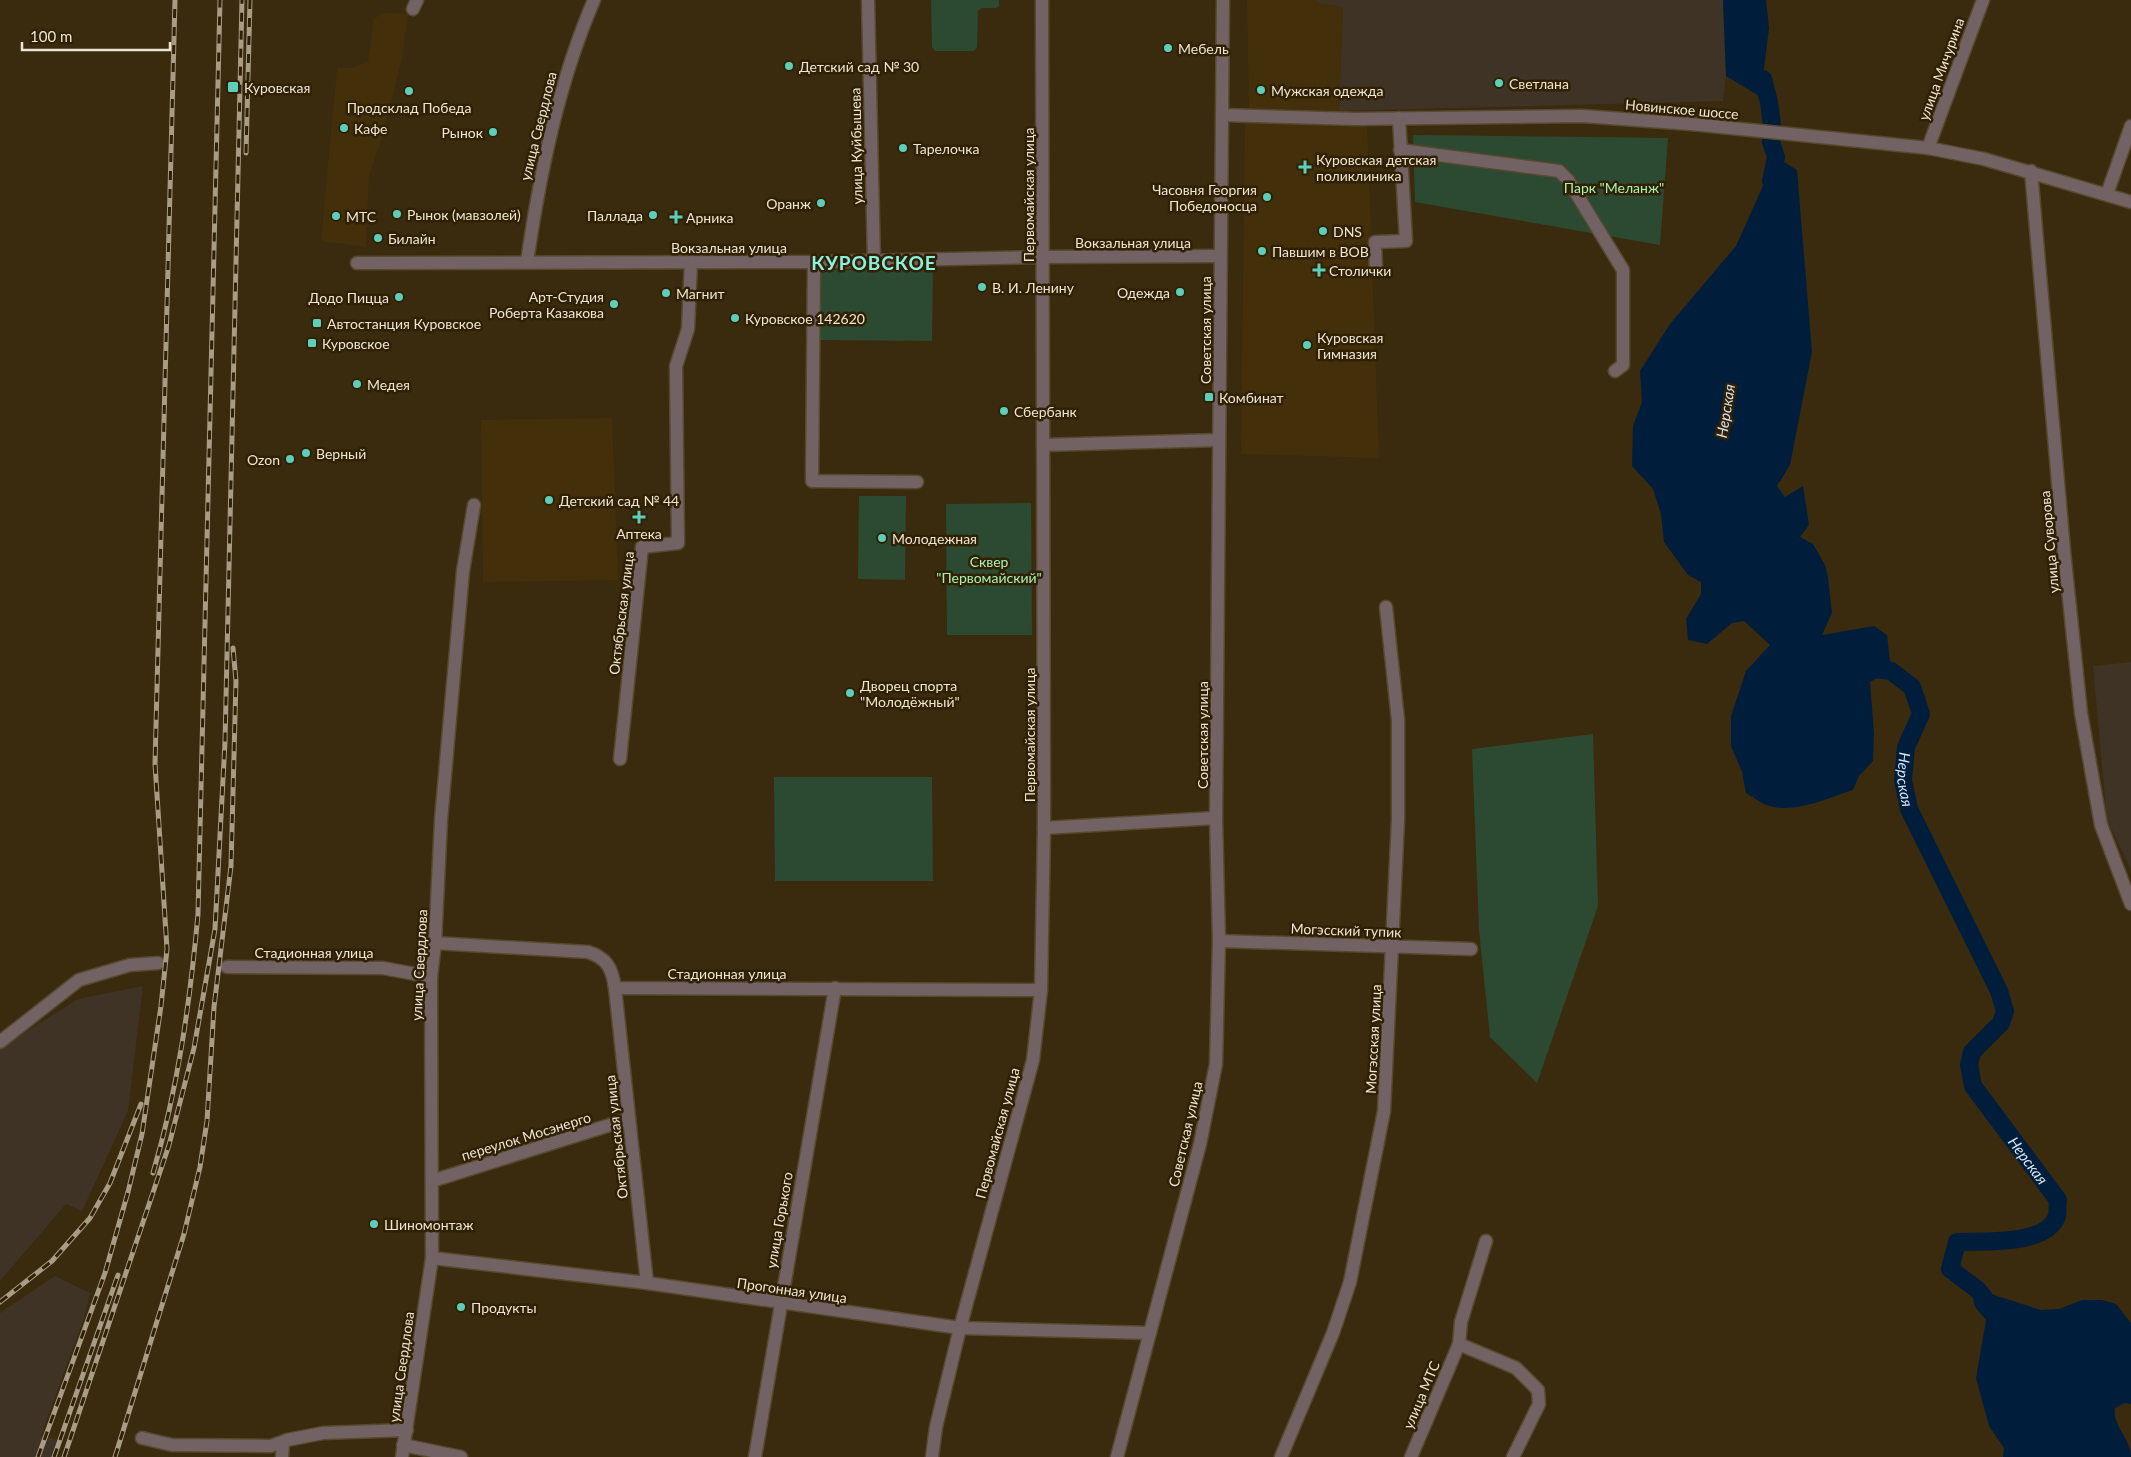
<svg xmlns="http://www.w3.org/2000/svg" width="2131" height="1457" viewBox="0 0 2131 1457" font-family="Lato,sans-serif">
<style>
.built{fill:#43300b}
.industrial{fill:#3e3324}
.green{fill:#2b4a31}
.water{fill:#001e3c}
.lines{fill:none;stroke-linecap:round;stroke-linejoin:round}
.river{stroke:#001e3c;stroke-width:18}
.minor-casing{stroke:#57492e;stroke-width:15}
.minor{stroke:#736263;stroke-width:12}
.rail-casing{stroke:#a89c87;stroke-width:5}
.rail{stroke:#302104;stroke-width:3;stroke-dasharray:9;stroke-linecap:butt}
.poi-dot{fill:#5ccebb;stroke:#302104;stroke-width:2}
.labels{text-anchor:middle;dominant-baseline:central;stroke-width:5;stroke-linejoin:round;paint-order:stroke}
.poi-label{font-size:14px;fill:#eee4d4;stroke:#302104;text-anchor:start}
.street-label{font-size:14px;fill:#eee4d4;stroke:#302104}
.park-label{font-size:14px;fill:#a5f2b4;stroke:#302104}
.water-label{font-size:15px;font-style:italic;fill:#d7e3f1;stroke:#302104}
.district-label{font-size:19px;font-weight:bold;letter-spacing:1px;fill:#8bf1de;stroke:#302104}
</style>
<rect width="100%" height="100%" fill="#3a2b0e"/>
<g class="built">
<polygon points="1247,0 1317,0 1317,3 1343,7 1339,111 1249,108"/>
<polygon points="382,13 408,14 402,58 381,141 369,175 366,247 321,241 337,68 351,68 368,62 374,19"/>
<polygon points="1245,122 1367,123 1379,458 1241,454"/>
<polygon points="612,418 618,580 483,582 481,420"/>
</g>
<g class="industrial">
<polygon points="1317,0 1723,0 1726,76 1723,101 1339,111 1343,7 1317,3"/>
<polygon points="2131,662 2131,869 2107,820 2093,666"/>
<polygon points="143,986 128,1111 82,1211 66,1204 0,1281 0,1048 78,999"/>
<polygon points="55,1276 90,1293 84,1319 41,1435 58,1440 52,1457 0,1457 0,1313"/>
</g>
<g class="green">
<polygon points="931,0 999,0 999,6 996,8 982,8 978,11 977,47 974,51 935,51 932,47"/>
<polygon points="1413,135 1668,138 1660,245 1415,202"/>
<polygon points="817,270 933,270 932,341 820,340"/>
<polygon points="859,496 906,496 905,580 858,579"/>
<polygon points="1031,503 1032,635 947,635 946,504"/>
<polygon points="1593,734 1598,906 1537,1083 1490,1037 1479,930 1472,749"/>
<polygon points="774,777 932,777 933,881 775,881"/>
</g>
<g class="water">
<polygon points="1723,0 1766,0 1769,28 1763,77 1769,102 1726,76"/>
<path d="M1776,157l21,13 15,182 -22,113 -13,21 8,11 18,-11 6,39 -9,12 13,7 12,21 3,12 4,36 -10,22 52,-9 13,9 4,36 -21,11 4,51 -1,28 -14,15 -6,14c-26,8 -59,25 -87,15 -6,-3 -13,-8 -20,-12l-4,-21 -11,-26v-30l15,-45 24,-26 -26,-24 -12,2 -25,21 -19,-4 -2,-21 15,-25v-12l-13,-7 -24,-33 -3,-28 -8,-25 -21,-23 1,-40 9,-24 -2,-31 30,-47 66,-78z"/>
<path d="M1978,1290l63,20 18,-1 23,-9h20l14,4 15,19v81l-6,-1 -10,5c-3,18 16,30 16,49h-128l1,-9 -15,-22 -13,-48 10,-58 -11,-13 -2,-9z"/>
</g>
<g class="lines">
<g class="river">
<polyline points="1763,79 1769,102 1773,133 1771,142 1776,157 1771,181"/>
<path id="s1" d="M1869,668l22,3 21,16 9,27 -15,33 -3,33 6,29 90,182 6,20 -4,12 -29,29 -3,13 4,21 85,114c-1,5 0,12 -1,16 -10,30 -74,25 -100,26l-7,27 28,21 15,19"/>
</g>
<g class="minor-casing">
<g id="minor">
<polyline points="868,0 874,262"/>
<polyline points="413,9 417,0"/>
<polyline points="1222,115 1356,119 1582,116 1691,124 1928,148 1984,159 2131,202"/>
<polyline points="1928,148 1983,0"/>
<polyline points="1400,150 1559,171 1568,180 1623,270 1623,365 1615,371"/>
<polyline points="2031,171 2064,551 2081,713 2101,825 2131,904"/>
<polyline points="2107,194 2131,126"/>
<path d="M527,262c13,-89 31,-178 67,-262"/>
<polyline points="814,262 812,481 917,482"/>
<polyline points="357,263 814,262 1043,257 1220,256"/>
<polyline points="1376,270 1375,242 1406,241 1399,118"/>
<polyline points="1043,445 1219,440"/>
<polyline points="620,759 642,547 678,543 676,366 688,329 691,262"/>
<polyline points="1044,828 1216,818"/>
<polyline points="1219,941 1471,949"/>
<path d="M435,943l153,9c19,6 24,16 27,36l426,2"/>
<polyline points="227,967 383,968 431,977"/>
<polyline points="615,988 647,1283"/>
<polyline points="0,1042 79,980 130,965 158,963"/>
<polyline points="432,1181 629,1119"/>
<polyline points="1486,1241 1461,1322 1459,1344 1516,1368 1538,1390 1539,1404 1513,1457"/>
<polyline points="432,1258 647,1283 960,1328 1150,1333"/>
<polyline points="142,1438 172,1445 271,1446 287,1440 323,1433 407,1430"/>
<polyline points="403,1445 461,1457"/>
<polyline points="282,1457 283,1442"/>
<polyline points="402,1457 432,1258 431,977 435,943 441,820 463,571 474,505"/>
<polyline points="755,1457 835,988"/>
<polyline points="932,1457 936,1427 960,1328 1033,1060 1041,990 1044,828 1042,0"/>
<polyline points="1117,1457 1200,1144 1216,1064 1219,941 1216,818 1223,0"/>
<polyline points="1281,1457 1333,1333 1350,1282 1384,1111 1398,820 1398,720 1386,607"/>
<polyline points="1411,1457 1459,1344"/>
</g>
</g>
<use href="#minor" class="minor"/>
<g class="rail-casing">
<g id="rail">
<polyline points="246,153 250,0"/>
<path d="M153,1173c25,-85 37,-171 45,-259l22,-914"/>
<polyline points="0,1302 52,1261 90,1218 110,1183 141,1104"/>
<polyline points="38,1457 105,1273 128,1192 142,1134 161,1006 167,949 155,764 175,0"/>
<polyline points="54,1457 118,1275"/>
<polyline points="64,1457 169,1145 194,1048 215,929 225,742 242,0"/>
<polyline points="115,1457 184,1234 200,1167 207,1121 214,1007 231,866 236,681 233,648"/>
</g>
</g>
<use href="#rail" class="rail"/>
</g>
<g class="poi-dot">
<circle cx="1168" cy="48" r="5"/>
<circle cx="789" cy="66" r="5"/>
<circle cx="1499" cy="83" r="5"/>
<rect x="227" y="81" width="12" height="12" rx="2.5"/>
<circle cx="1261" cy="90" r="5"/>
<circle cx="409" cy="91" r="5"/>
<circle cx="344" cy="128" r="5"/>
<circle cx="493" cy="132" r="5"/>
<circle cx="903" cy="148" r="5"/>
<path d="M1302.5 159.5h5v5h5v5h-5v5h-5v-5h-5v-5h5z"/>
<circle cx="1267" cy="197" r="5"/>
<circle cx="821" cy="203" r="5"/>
<circle cx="397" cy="214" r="5"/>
<circle cx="653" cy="215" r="5"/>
<circle cx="336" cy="216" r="5"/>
<path d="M673.5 209.5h5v5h5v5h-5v5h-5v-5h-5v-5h5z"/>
<circle cx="1323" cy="231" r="5"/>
<circle cx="378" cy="238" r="5"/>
<circle cx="1262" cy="251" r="5"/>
<path d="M1316.5 262.5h5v5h5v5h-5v5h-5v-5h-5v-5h5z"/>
<circle cx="982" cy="287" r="5"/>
<circle cx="1180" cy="292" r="5"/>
<circle cx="666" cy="293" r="5"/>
<circle cx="399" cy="297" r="5"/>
<circle cx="614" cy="304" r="5"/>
<circle cx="735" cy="318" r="5"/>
<rect x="312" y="318" width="10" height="10" rx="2.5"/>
<rect x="307" y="338" width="10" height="10" rx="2.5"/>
<circle cx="1307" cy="345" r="5"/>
<circle cx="357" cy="384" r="5"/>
<rect x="1204" y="392" width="10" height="10" rx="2.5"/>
<circle cx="1004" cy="411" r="5"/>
<circle cx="306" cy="453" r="5"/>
<circle cx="290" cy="459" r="5"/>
<circle cx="549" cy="500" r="5"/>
<path d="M636.5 509.5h5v5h5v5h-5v5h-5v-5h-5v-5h5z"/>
<circle cx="882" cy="538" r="5"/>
<circle cx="850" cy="693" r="5"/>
<circle cx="374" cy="1224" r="5"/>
<circle cx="461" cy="1307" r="5"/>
</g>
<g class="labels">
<g class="poi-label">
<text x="1178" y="48">Мебель</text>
<text x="799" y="66">Детский сад № 30</text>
<text x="1509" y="83">Светлана</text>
<text x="244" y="87">Куровская</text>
<text x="1271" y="90">Мужская одежда</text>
<text x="409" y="107" text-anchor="middle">Продсклад Победа</text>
<text x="354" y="128">Кафе</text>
<text x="483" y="132" text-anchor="end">Рынок</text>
<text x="913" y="148">Тарелочка</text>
<text x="1316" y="159">Куровская детская<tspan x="1316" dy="16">поликлиника</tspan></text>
<text x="1257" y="189" text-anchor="end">Часовня Георгия<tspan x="1257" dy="16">Победоносца</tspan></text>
<text x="811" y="203" text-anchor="end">Оранж</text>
<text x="407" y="214">Рынок (мавзолей)</text>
<text x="643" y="215" text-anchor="end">Паллада</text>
<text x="346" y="216">МТС</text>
<text x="686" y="217">Арника</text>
<text x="1333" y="231">DNS</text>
<text x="388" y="238">Билайн</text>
<text x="1272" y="251">Павшим в ВОВ</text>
<text x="1329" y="270">Столички</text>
<text x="992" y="287">В. И. Ленину</text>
<text x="1170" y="292" text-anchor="end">Одежда</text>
<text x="676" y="293">Магнит</text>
<text x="604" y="296" text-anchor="end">Арт-Студия<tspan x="604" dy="16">Роберта Казакова</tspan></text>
<text x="389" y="297" text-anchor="end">Додо Пицца</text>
<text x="745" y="318">Куровское 142620</text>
<text x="327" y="323">Автостанция Куровское</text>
<text x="1317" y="337">Куровская<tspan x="1317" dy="16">Гимназия</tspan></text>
<text x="322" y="343">Куровское</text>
<text x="367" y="384">Медея</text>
<text x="1219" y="397">Комбинат</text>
<text x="1014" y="411">Сбербанк</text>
<text x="316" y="453">Верный</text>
<text x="280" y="459" text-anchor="end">Ozon</text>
<text x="559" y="500">Детский сад № 44</text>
<text x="639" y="533" text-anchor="middle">Аптека</text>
<text x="892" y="538">Молодежная</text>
<text x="860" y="685">Дворец спорта<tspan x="860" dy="16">"Молодёжный"</tspan></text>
<text x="384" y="1224">Шиномонтаж</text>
<text x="471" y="1307">Продукты</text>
</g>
<g class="street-label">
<text transform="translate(1941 69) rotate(-70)">улица Мичурина</text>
<text transform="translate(1682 109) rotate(5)">Новинское шоссе</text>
<text transform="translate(538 126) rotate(-76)">улица Свердлова</text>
<text transform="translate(856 146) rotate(-91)">улица Куйбышева</text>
<text transform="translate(1028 195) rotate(-90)">Первомайская улица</text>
<text x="1133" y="242">Вокзальная улица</text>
<text x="729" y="247">Вокзальная улица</text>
<text transform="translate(1205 330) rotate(-90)">Советская улица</text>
<text transform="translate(2049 542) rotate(-95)">улица Суворова</text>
<text transform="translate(621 613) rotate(-83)">Октябрьская улица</text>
<text transform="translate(1029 735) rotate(-90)">Первомайская улица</text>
<text transform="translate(1202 735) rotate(-90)">Советская улица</text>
<text transform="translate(1346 930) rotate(2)">Могэсский тупик</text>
<text x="314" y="952">Стадионная улица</text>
<text transform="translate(419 965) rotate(-87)">улица Свердлова</text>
<text x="727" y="973">Стадионная улица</text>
<text transform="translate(1373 1039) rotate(-87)">Могэсская улица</text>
<text transform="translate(997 1133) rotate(-75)">Первомайская улица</text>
<text transform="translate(1185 1134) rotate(-77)">Советская улица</text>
<text transform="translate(526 1136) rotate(-17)">переулок Мосэнерго</text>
<text transform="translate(616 1137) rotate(-96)">Октябрьская улица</text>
<text transform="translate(779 1220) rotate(-80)">улица Горького</text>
<text transform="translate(792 1290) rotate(8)">Прогонная улица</text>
<text transform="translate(401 1367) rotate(-82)">улица Свердлова</text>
<text transform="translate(1421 1395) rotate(-67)">улица МТС</text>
</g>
<g class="park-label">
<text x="1614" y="187">Парк "Меланж"</text>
<text x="989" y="561">Сквер<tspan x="989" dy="16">"Первомайский"</tspan></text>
</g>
<g class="water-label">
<text transform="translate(1725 411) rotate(-81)">Нерская</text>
<text stroke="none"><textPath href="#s1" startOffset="146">Нерская</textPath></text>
<text stroke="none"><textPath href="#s1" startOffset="581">Нерская</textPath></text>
</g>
<g class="district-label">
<text x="874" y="262">КУРОВСКОЕ</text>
</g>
</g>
<path d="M22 42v8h148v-8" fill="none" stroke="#eee4d4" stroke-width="2.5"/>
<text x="30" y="42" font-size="15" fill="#eee4d4" stroke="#302104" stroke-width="4" paint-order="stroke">100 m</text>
</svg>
